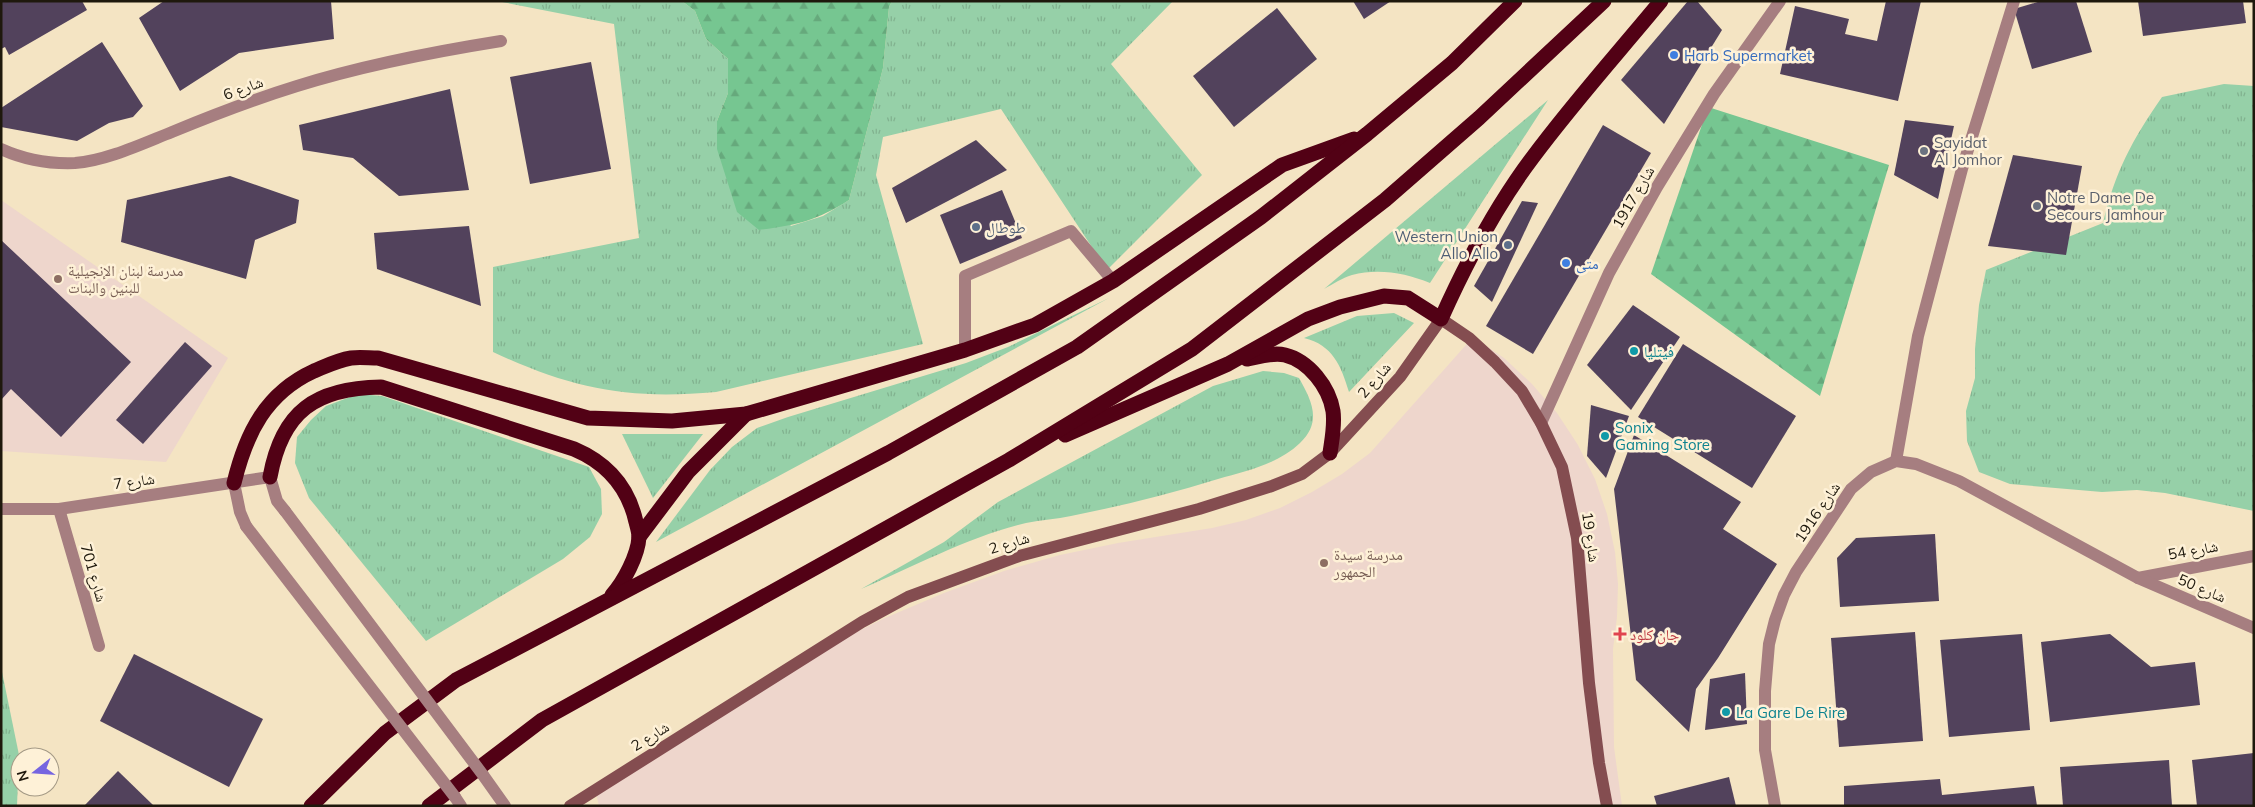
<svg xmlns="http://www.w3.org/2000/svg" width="2255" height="807" viewBox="0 0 2255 807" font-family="Mulish,'Noto Naskh Arabic',sans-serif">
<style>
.education{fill:#eed6cc}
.grass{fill:url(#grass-tufts)}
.forest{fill:url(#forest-firs)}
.building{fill:#52425c}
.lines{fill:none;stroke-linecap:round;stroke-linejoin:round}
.lane{stroke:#a67e80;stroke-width:12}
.street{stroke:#a67e80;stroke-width:12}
.secondary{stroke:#844d50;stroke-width:12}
.highway{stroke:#520115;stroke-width:15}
.street-bridge{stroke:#a67e80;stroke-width:12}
.shop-dot{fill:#3f7fe0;stroke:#fef1d7;stroke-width:2}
.worship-dot{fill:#6b7280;stroke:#fef1d7;stroke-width:2}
.service-dot{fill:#5c6f8a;stroke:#fef1d7;stroke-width:2}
.education-dot{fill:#8d6e63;stroke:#fef1d7;stroke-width:2}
.culture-dot{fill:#0f9aa8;stroke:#fef1d7;stroke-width:2}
.health-dot{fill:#e0444e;stroke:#fef1d7;stroke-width:2}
.labels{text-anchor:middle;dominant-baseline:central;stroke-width:5;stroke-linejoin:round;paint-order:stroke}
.shop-label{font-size:15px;fill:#366cbe;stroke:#fef1d7;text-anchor:start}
.street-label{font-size:15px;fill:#1e180c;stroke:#fef1d7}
.worship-label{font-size:15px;fill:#5b616d;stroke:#fef1d7;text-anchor:start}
.service-label{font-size:15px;fill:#4e5e75;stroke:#fef1d7;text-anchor:start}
.education-label{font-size:15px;fill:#785e54;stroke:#fef1d7;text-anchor:start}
.culture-label{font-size:15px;fill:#0d838f;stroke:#fef1d7;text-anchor:start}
.health-label{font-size:15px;fill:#be3a42;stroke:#fef1d7;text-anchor:start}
</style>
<defs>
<pattern id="grass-tufts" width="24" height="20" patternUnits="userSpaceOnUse" patternTransform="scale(1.25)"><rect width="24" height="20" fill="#96d0a8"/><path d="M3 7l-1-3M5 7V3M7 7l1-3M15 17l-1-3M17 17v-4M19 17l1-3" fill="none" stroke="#81b28f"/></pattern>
<pattern id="forest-firs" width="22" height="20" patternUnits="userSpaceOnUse" patternTransform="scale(1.25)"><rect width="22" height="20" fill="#76c691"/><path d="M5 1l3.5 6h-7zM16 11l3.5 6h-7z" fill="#66a97c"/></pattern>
</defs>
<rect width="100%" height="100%" fill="#f4e4c3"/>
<g class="education">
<polygon points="1,200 228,358 166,462 1,451"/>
<polygon points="1473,337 1504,358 1532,384 1557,413 1578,445 1595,479 1607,514 1615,552 1618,584 1617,617 1613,649 1614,747 1622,806 599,806 596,793 828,646 885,618 944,593 1004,571 1060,555 1118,543 1212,528 1246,520 1280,508 1312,492 1342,474 1370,453"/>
</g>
<g class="grass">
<path d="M497,1h185l13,10 11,28 22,20v34l-11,28 74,105 32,-10 26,-16 34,-132 6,-61 3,-6h281l-62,63 91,111 -95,95 -106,-161 -118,28 -7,38 47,169 -207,48c-88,8 -144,-3 -223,-40v-85l146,-29 -25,-214z"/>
<path d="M2224,84l30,2v425l-89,-18 -28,-3 -35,2 -92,-8 -31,-12 -12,-31 -1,-30 9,-33v-29l4,-44 7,-35 117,-47c12,-51 29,-83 59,-126z"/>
<path d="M1548,100l-118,183c-24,-10 -52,-15 -78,-8 -10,3 -19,9 -28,14z"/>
<polygon points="1109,298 656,542 710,470 732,447 757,428 788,417 966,363 1008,347"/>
<path d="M1394,313l20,10 -65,69c-8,-26 -16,-47 -45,-54l53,-22z"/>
<path d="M1263,371l21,2 15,5c12,22 24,43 1,65 -22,21 -53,28 -82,36 -48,15 -97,27 -147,37 -14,3 -30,4 -45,7 -54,12 -113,44 -165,66l83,-47 54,-40 215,-116z"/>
<polygon points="358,394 382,396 589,467 601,489 602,514 590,537 563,559 426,641 309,498 295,463 297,437 311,420 326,406"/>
<polygon points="622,434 703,434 653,498"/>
<polygon points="1,667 19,755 17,806 1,806"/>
</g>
<g class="forest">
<path d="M682,1h210l-3,6 -6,61 -34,132c-33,21 -52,25 -90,30l-22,-18 -20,-63v-28l11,-28v-34l-22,-20 -11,-28z"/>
<polygon points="1708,107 1889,165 1820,396 1651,274"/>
</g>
<g class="building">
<polygon points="1,1 82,1 87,10 9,55 5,47 1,49"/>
<polygon points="164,1 331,1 334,39 239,53 180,91 139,18"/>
<polygon points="1353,1 1391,1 1364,19"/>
<polygon points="1688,1 1697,1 1722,30 1664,124 1621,80"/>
<polygon points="1886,1 1921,1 1898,101 1780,74 1795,6 1849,19 1845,34 1877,41"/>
<polygon points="2041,1 2076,1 2092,52 2032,69 2014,9"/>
<polygon points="2138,1 2243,1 2246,23 2143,36"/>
<polygon points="1277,8 1317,59 1234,127 1193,76"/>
<polygon points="102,42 143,106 133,117 109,123 77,141 1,127 1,108"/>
<polygon points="591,62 611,169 530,184 510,77"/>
<polygon points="450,89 469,190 399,196 353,158 303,150 299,125"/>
<polygon points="1905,120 1954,126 1938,199 1894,175"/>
<polygon points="1603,125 1651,153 1533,354 1486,326"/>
<polygon points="976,140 1007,170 906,223 892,188"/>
<polygon points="2013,155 2082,166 2066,255 1988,246"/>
<polygon points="230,176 299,200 296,223 255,240 246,279 121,242 127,200"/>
<polygon points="1002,190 1022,238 960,264 940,215"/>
<polygon points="1522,201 1538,203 1492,302 1474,286"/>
<polygon points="469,226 481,306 377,269 374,233"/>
<polygon points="1,240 131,362 61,437 11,389 1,400"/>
<polygon points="1633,305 1680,337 1631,410 1587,365"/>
<polygon points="185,342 212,366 143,444 116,420"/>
<polygon points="1683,344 1796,416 1752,488 1638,417"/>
<polygon points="1591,405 1629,416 1606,478 1587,456"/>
<polygon points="1634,435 1741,502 1723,529 1777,564 1718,658 1696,689 1689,732 1636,680 1614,489"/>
<polygon points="1935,534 1939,601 1840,607 1837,558 1856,538"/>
<polygon points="1915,632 1923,741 1839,747 1831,638"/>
<polygon points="2022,634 2030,730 1949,737 1940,640"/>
<polygon points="2110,634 2151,667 2195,662 2200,705 2050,722 2041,642"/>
<polygon points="134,654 263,719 229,787 100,721"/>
<polygon points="1745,673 1747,724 1705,730 1710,679"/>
<polygon points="2254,753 2254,806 2197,806 2192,760"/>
<polygon points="2169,760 2172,806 2063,806 2060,767"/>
<polygon points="118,771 153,805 84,806"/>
<polygon points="1729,777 1736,806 1657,806 1654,796"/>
<polygon points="1940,779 1942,795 2034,786 2037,806 1844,806 1844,786"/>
</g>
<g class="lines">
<g class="lane">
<polyline points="965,350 965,276 1071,231 1113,281"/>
<polyline points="59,509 99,646"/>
</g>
<g class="street">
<path d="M1,149c24,11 48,15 74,14 31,-2 69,-20 97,-31 41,-17 83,-33 125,-46 67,-21 135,-34 204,-45"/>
<polyline points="1541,423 1609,273 1657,187 1714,94 1780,1"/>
<polyline points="1896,461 1918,336 1962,169 2014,1"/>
<polyline points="234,483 240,512 246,526"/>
<polyline points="1,509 59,509 270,477 277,501 285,511"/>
<polyline points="2138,578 2254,556"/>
<polyline points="483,775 505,806"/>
<polyline points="455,797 461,806"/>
<polyline points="1775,806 1765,750 1765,691 1769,644 1775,620 1784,595 1796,572 1851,489 1871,472 1896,461 1916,464 1959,481 2138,578 2254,628"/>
</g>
<polyline class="secondary" points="570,806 862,622 908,597 1019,556 1199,509 1272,486 1302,474 1330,453 1400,377 1441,319 1469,338 1495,362 1522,391 1541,423 1562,467 1577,538 1589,683 1599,763 1607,806"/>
<g class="highway">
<path d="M1247,359c11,-2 26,-7 38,-4 24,6 44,32 48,56 2,14 -1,28 -3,42"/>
<path d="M1065,435l163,-71 80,-45 32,-12 44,-11 24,2 33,21c25,-56 55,-113 92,-162 40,-54 85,-104 128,-156"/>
<path d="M270,477c12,-66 46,-89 111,-90l193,62c33,14 54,37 62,73 1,4 3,10 3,15 -1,18 -15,45 -27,58"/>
<path d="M234,483c12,-50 32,-90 80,-112 12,-5 24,-11 37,-13 8,-1 18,0 27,0l210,60 84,3 74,-7 219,-64 70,-25 78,-44 169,-116 72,-26"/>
<polyline points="639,537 688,472 746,414"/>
<polyline points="311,806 385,733 456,680 888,453 1077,347 1261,217 1367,134 1452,63 1515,1"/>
<polyline points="429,806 542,720 1009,460 1192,349 1385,200 1479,118 1604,1"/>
</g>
<g class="street-bridge">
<polyline points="285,511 483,775"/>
<polyline points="246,526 455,797"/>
</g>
</g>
<g class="shop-dot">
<circle cx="1674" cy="55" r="5"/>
<circle cx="1566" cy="263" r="5"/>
</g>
<g class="worship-dot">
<circle cx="1924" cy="151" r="5"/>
<circle cx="2037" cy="206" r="5"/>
</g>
<g class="service-dot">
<circle cx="976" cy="227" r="5"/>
<circle cx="1508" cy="245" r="5"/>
</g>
<g class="education-dot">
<circle cx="58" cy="279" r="5"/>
<circle cx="1324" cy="563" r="5"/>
</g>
<g class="culture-dot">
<circle cx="1634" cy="351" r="5"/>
<circle cx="1605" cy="436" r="5"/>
<circle cx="1726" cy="712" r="5"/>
</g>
<path class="health-dot" d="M1617.5 626.5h5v5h5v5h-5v5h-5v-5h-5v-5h5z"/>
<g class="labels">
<g class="shop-label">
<text x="1684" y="55">Harb Supermarket</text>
<text x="1576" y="263">متى</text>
</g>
<g class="street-label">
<text transform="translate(243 88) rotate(-20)">شارع 6</text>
<text transform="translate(1633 197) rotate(-60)">شارع 1917</text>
<text transform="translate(1374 380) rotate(-49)">شارع 2</text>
<text transform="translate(134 481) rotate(-8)">شارع 7</text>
<text transform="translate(1817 512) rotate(-56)">شارع 1916</text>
<text transform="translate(1591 537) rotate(82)">شارع 19</text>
<text transform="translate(1009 543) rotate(-17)">شارع 2</text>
<text transform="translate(2193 550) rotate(-10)">شارع 54</text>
<text transform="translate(94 573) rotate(74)">شارع 701</text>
<text transform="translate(2202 588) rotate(23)">شارع 50</text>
<text transform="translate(650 736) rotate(-32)">شارع 2</text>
</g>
<g class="worship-label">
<text x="1934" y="142">Sayidat<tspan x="1934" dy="17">Al Jomhor</tspan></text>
<text x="2047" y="197">Notre Dame De<tspan x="2047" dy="17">Secours Jamhour</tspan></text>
</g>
<g class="service-label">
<text x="986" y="227">طوطال</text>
<text x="1498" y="236" text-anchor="end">Western Union<tspan x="1498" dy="17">Allo Allo</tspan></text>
</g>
<g class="education-label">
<text x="68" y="270">مدرسة لبنان الإنجيلية<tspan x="68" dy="17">للبنين والبنات</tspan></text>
<text x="1334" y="554">مدرسة سيدة<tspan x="1334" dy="17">الجمهور</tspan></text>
</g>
<g class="culture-label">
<text x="1644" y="351">فيتليا</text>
<text x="1615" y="427">Sonix<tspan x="1615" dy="17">Gaming Store</tspan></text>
<text x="1736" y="712">La Gare De Rire</text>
</g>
<g class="health-label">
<text x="1630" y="634">جان كلود</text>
</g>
</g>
<rect width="2255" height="807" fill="none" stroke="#1e180c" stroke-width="5"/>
<g transform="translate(35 772) rotate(253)"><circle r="24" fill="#fef1d7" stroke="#a49a86"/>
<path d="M0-4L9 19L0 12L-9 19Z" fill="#7665e0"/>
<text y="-8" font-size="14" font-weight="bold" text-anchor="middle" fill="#1e180c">N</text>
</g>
</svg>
